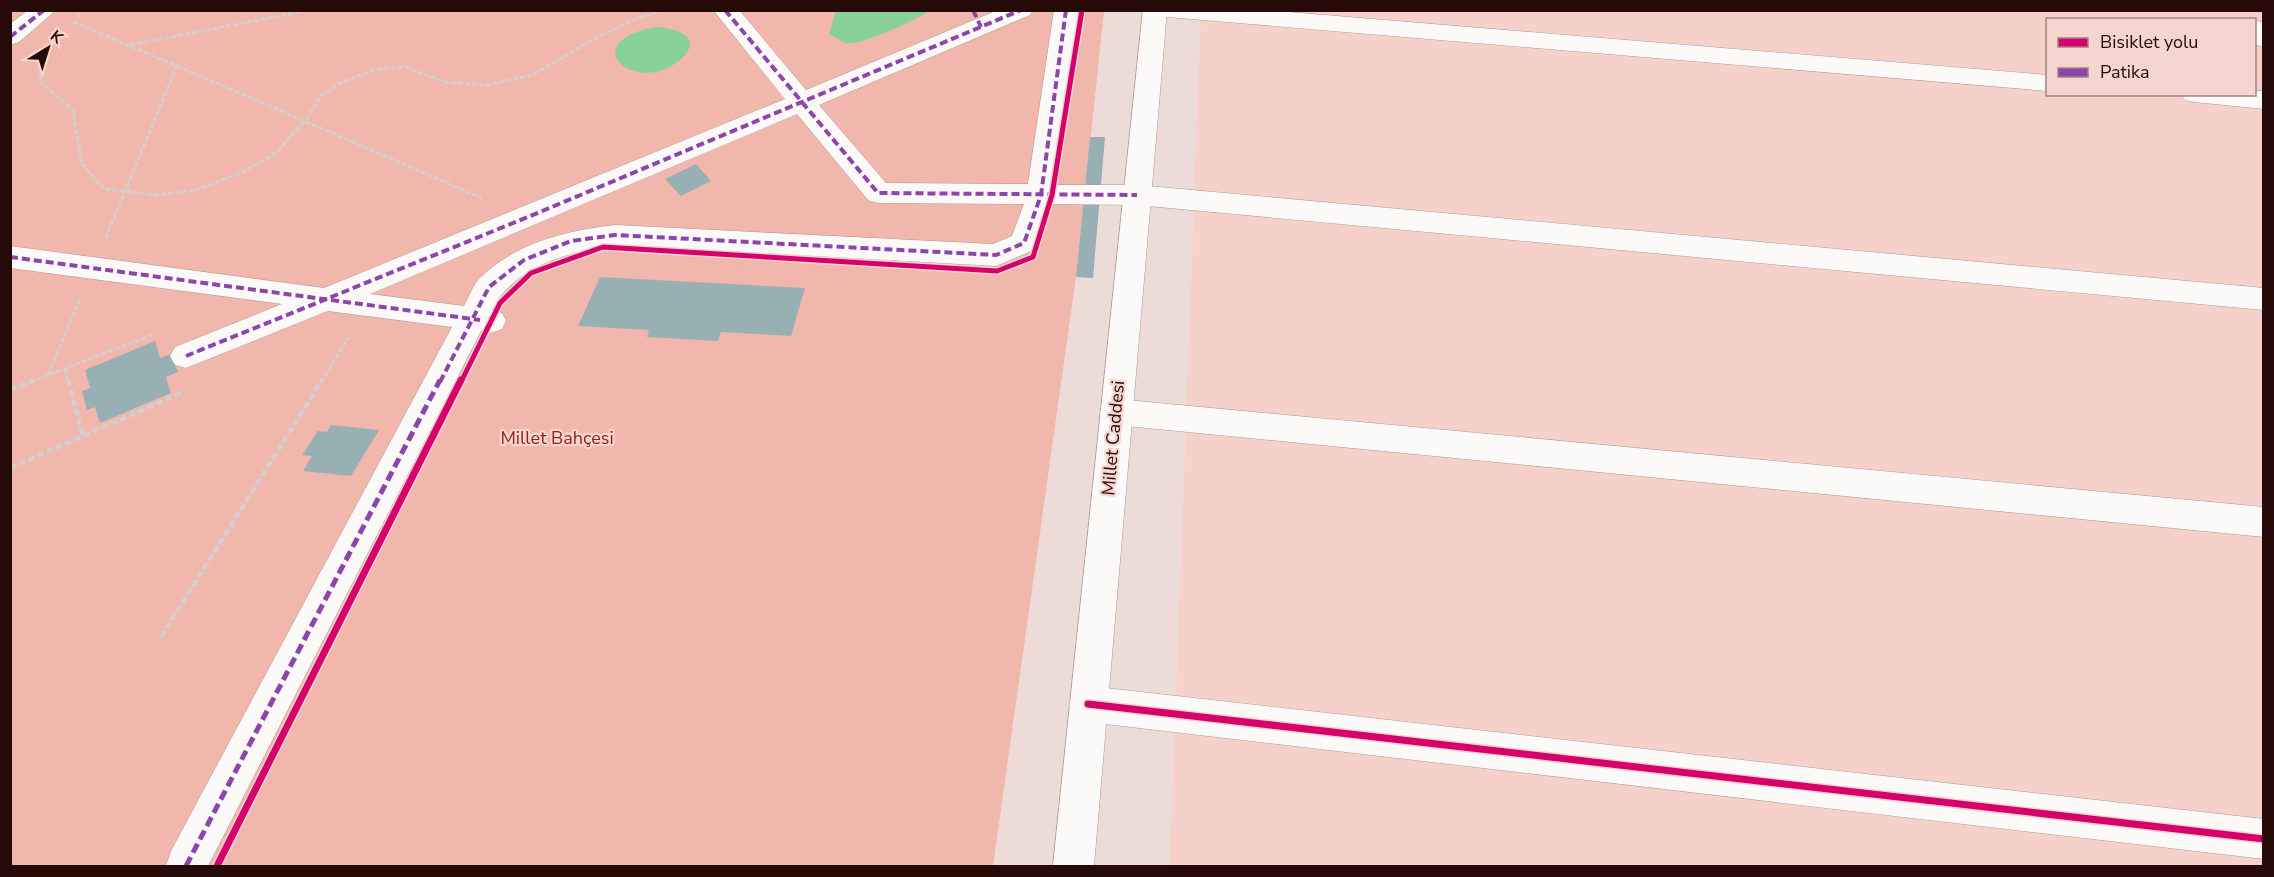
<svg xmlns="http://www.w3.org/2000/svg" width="2274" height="877" viewBox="0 0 2274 877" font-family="'Nunito Sans',sans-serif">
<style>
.built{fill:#f6d1c9;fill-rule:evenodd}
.green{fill:#f1b7ad}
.water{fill:#88d198}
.building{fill:#98b0b3}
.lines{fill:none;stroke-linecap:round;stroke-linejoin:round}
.pedestrian-casing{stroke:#ae9894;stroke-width:1}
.minor-casing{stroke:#ae9894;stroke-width:1}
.secondary-casing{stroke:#ae9894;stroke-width:1}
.path-far1{stroke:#d4cece;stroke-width:3;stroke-dasharray:5 2;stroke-linecap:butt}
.path{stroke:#d4cece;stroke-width:4.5;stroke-dasharray:7 3;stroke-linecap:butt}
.pedestrian{fill:#fcfaf9;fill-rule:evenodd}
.minor{fill:#fcfaf9;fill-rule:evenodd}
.secondary{fill:#fcfaf9;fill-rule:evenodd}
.quiet-far1{stroke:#8e44ad;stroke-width:4;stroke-dasharray:8 4;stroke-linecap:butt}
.quiet{stroke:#8e44ad;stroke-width:5;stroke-dasharray:10 5;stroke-linecap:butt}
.cycleway-far1-casing{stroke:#f6d5cf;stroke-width:8}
.cycleway-casing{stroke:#f6d5cf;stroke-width:10}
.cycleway-far1{stroke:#d6006c;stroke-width:5}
.cycleway{stroke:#d6006c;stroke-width:7}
.labels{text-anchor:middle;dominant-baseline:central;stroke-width:4.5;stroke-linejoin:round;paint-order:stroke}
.park-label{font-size:18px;fill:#902315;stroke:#f6d5cf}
.street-label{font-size:18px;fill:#260a07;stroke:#f6d5cf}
</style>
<rect width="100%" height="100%" fill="#eddbd8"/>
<path class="built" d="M1201,11h1062v855h-1093zM2048,20h206v74h-206z"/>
<polygon class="green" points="10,11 1104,11 1076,277 993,866 11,866"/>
<g class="water">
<path d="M836,11v-1l94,1c-13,8 -69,35 -84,32 -5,-2 -11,-6 -17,-9z"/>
<path d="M655,27c19,0 51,10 26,32 -44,39 -108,-16 -26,-32z"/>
</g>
<g class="building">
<polygon points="1090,137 1105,137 1093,278 1076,277"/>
<polygon points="696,164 711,181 681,196 665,179"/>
<polygon points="600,277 805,288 791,336 721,332 718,341 647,337 649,330 578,326"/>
<polygon points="155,341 160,358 171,354 178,372 166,377 171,393 100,423 95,407 87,410 82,391 90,388 85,370"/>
<polygon points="331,425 379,430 351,476 303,471 312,456 302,455 318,431 327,432"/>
</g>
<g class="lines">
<g class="pedestrian-casing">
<g id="pedestrian">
<polygon points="28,10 56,10 19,42 10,45 10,24"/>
<path d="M713,10h26l67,80 192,-80h35l-3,5 -211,90 67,78 142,1 26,-174h24l-22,175h81l10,3 4,7 -4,7 -10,3 -85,-1 -18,46 -38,16 -381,-21c-46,7 -100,20 -123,65l10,3 4,8 -4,8 -11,4 -10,-2 -273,535h-42l5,-15 281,-524 -124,-16 -142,57 -11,-3 -5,-9 5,-9 107,-43 -272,-36v-22l314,42 461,-189zM797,114l71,86 10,3 146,1 -12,32 -19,8 -378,-19c-49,6 -98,17 -135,53 -7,7 -11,19 -16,28l-94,-12z"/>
</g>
</g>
<g class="minor-casing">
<g id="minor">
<polygon points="1155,10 1264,10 2048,75 2048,91 1167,17 1158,15"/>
<polygon points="2254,91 2264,91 2264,109 2194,102 2185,100 2181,94 2254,94"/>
<polygon points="1137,185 2264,288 2264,310 1137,205 1127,202 1123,195 1127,188"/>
<polygon points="1116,399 2264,507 2264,537 1116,425 1105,421 1100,412 1105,403"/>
<polygon points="1088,686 2264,819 2264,859 1088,722 1075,717 1069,704 1075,691"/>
</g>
</g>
<g class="secondary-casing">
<g id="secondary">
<polygon points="1143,10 1167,10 1094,866 1053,866"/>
<polygon points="2254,20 2264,23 2264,47 2254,44"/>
</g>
</g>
<g class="path-far1">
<polyline points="77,16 87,10"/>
<polyline points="73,22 177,66 106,237"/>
<polyline points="130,45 310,10"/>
<polyline points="41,53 40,81 73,111 82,164 104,189 157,195 197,190 245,171 277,152 305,121 321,96 340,83 376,69 406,67 445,82 487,85 532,75 598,37 635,19 665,10"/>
<polyline points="177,66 482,198"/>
<polyline points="80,299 48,375 154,334"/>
<polyline points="65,369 68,382"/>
<polyline points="31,382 48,375"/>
<polyline points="321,382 348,338"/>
</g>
<g class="path">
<polyline points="68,380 83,436"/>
<polyline points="10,390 35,380"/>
<polyline points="10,468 183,392"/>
<polyline points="161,637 322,380"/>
</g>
<use href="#pedestrian" class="pedestrian"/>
<use href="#minor" class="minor"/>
<use href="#secondary" class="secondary"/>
<g class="quiet-far1">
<polyline points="725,10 878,193 1137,195"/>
<polyline points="973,10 981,27"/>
<polyline points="10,37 44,10"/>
<polyline points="10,257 480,320"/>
<polyline points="186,356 528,217 1021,10"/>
<polyline points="440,382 489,287 524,260 571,241 615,235 996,255 1024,243 1041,195 1066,10"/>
</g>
<polyline class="quiet" points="186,866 440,380"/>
<g class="cycleway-far1-casing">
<polyline id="cycleway-far1" points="461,382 500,303 531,273 603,247 997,271 1033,257 1052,195 1082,10"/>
</g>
<g class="cycleway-casing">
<g id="cycleway">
<polyline points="1088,704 2264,839"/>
<polyline points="217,866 461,380"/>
</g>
</g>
<use href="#cycleway-far1" class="cycleway-far1"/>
<use href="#cycleway" class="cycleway"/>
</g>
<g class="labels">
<g class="park-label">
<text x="557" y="438">Millet Bahçesi</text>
</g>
<g class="street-label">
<text transform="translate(1113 438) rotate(-85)">Millet Caddesi</text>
</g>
</g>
<rect width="2274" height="877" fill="none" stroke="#260a07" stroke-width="24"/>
<rect x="2046" y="18" width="210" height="78" fill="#f6d5cf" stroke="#a3847f" stroke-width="1.5"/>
<rect x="2058" y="38" width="30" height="9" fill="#d6006c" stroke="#a3847f" stroke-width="1.5"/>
<text x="2100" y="48" font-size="18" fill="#260a07">Bisiklet yolu</text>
<rect x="2058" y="68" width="30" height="9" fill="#8e44ad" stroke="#a3847f" stroke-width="1.5"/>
<text x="2100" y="78" font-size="18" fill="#260a07">Patika</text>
<g transform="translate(48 48) rotate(38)" stroke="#f6d5cf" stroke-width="4.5" paint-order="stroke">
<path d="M0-4.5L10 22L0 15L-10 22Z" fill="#260a07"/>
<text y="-9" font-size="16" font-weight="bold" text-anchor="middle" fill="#260a07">K</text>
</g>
</svg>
